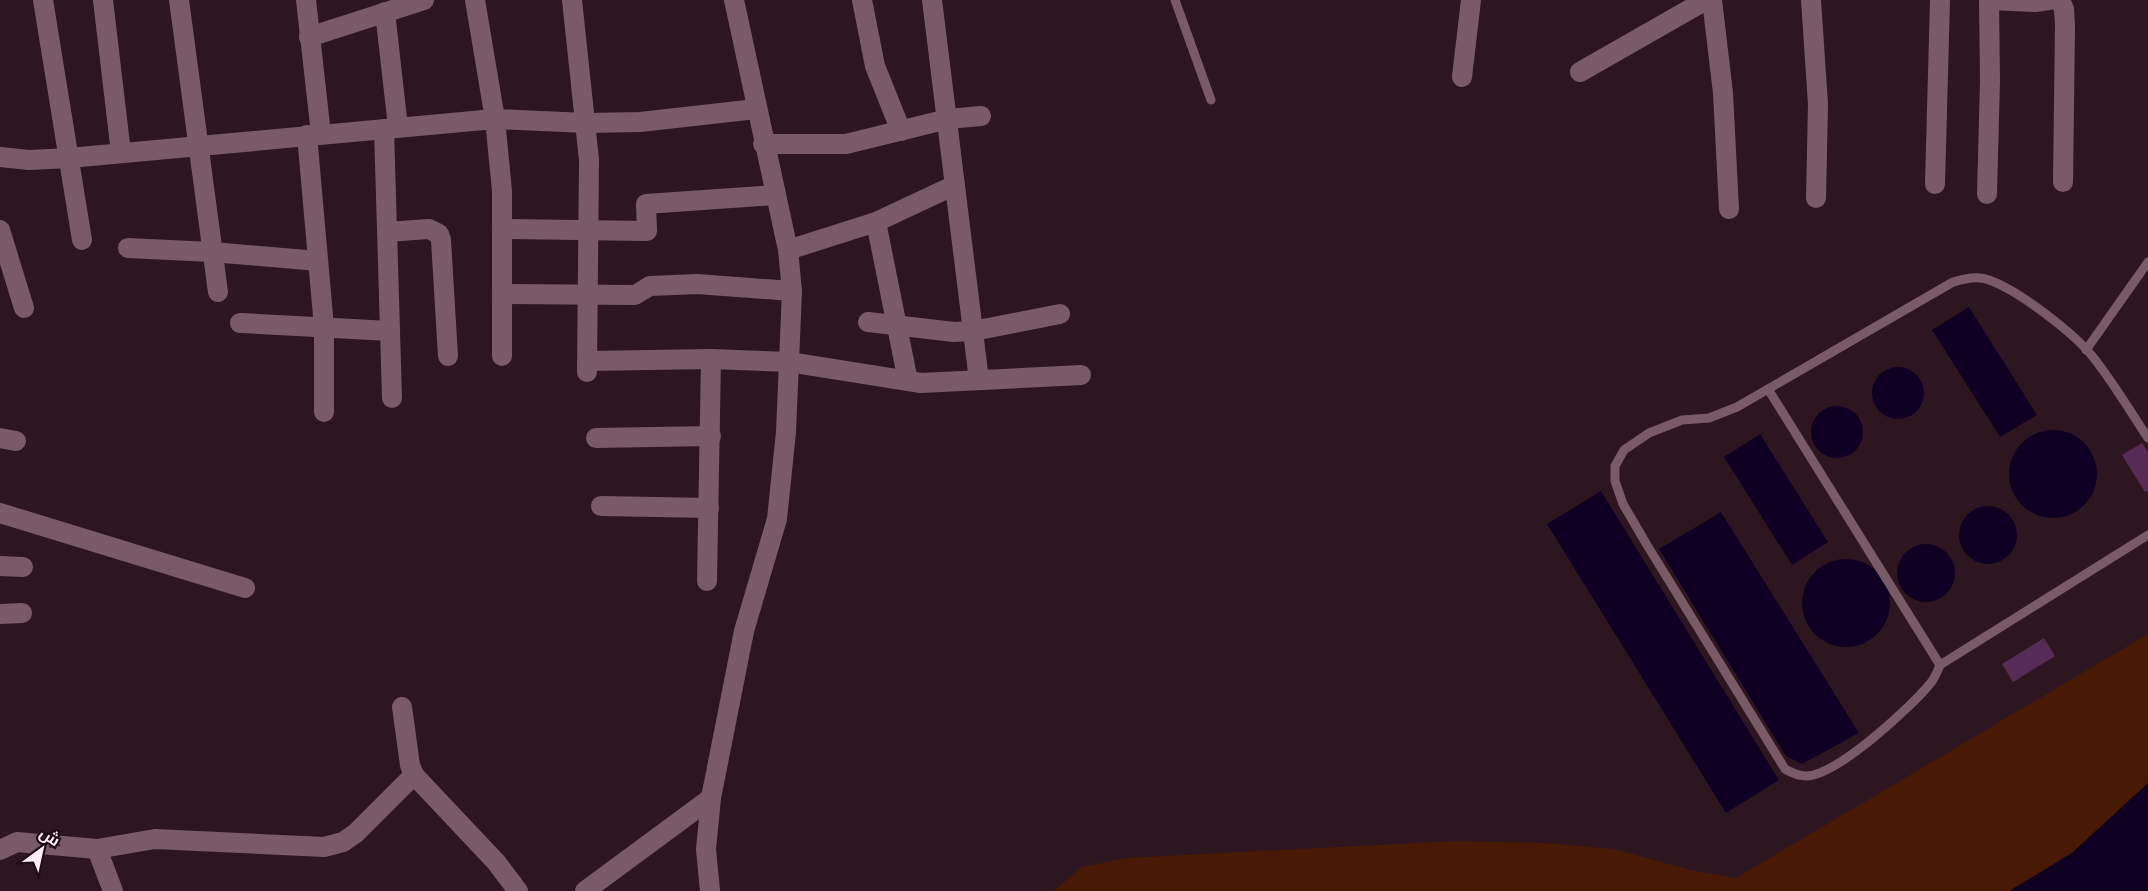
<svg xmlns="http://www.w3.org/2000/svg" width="2148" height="891" viewBox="0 0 2148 891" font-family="Figtree,Cairo,sans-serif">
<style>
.green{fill:#481905}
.water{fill:#0f0023}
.building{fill:#562c57}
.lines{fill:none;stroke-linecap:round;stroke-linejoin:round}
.service{stroke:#785b67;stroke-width:9}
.minor{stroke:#785b67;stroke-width:20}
</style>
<rect width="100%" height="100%" fill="#2d1620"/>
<polygon class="green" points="2148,634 2148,783 2072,853 2009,891 1054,891 1082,867 1127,858 1455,841 1544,843 1614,849 1690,870 1736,878"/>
<g class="water">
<polygon points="1969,307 2037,415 2000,437 1932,330"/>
<circle cx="1898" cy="393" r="26"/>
<circle cx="1837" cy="432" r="26"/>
<circle cx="2053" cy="474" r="44"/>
<polygon points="1760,434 1828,542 1792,565 1724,457"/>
<polygon points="1601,491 1779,780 1726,813 1547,524"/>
<circle cx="1988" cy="535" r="29"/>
<polygon points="1721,512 1859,733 1802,764 1786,756 1659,549"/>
<circle cx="1926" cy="573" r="29"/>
<circle cx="1846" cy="603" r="44"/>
<polygon points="2148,783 2148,891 2009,891 2072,853"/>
</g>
<g class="building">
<polygon points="2142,443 2148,452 2148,491 2145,492 2122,455"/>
<polygon points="2044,638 2055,656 2013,682 2002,664"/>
</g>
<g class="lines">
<g class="service">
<polyline points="1175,0 1211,100"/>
<polyline points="2086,350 2148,262"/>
<polyline points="1768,389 1940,665"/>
<path d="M2148,438c-18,-27 -35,-56 -55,-81 -19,-24 -75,-67 -104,-77 -11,-5 -25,-1 -36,2l-216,125 -28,11 -27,2 -33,13 -25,17 -9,16v15l8,23 24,41 138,224c7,4 13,7 21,7 30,0 103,-67 123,-91 5,-5 8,-13 11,-20l208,-130"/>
</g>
<g class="minor">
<polyline points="43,0 82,240"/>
<polyline points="103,0 121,153"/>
<polyline points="179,0 218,292"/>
<polyline points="306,0 321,134"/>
<polyline points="475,0 495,119 502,191 502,356"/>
<polyline points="572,0 589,160 587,372"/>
<polyline points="862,0 875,66 901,131"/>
<polyline points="932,0 979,380"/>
<polyline points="1712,0 1723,93 1729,209"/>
<polyline points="1811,0 1818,104 1816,198"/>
<polyline points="1989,0 2035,2 2049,0"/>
<polyline points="2060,0 2064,9 2065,26 2063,182"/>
<polyline points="385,12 398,127"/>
<polyline points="309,37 424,0"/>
<polyline points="1580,72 1706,0"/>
<polyline points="1462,77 1471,0"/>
<polyline points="384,129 392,398"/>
<polyline points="307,135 324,327 324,412"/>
<polyline points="763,144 846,144 948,119 981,116"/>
<polyline points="0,157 29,160 69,158 495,119 586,123 640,122 756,109"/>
<polyline points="1935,184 1940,0"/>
<polyline points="1987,194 1990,81 1989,0"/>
<polyline points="876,222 908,381"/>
<polyline points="502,229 647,231 646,204 775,195"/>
<polyline points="0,230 24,308"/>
<polyline points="387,232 429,229 439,234 441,240 448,356"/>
<polyline points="128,248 212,252 318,261"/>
<polyline points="788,250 876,222 955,185"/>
<polyline points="502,294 635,295 650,286 697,284 792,291"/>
<polyline points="868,322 954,332 973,331 1060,314"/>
<polyline points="240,323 390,331"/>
<polyline points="587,361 711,359 789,362 921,383 1081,375"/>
<polyline points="0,438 16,441"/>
<polyline points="596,438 711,436"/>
<polyline points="601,506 709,508"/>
<polyline points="0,513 245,588"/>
<polyline points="0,566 23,567"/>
<polyline points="707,581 711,359"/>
<polyline points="0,614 22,613"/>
<polyline points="402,707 410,765 414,775 496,862 518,891"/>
<polyline points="97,849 113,891"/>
<polyline points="0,850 17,842 97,849 155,839 324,847 343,842 356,833 414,775"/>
<polyline points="585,891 711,798"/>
<polyline points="710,891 706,849 711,798 744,631 777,519 786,432 789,362 792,291 788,250 734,0"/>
</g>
</g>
<g transform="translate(42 849) rotate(33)" stroke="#220c17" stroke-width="4.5" paint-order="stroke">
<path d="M0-4.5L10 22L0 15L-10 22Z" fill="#ffeef5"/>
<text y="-9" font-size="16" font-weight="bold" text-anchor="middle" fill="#ffeef5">ش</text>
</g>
</svg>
